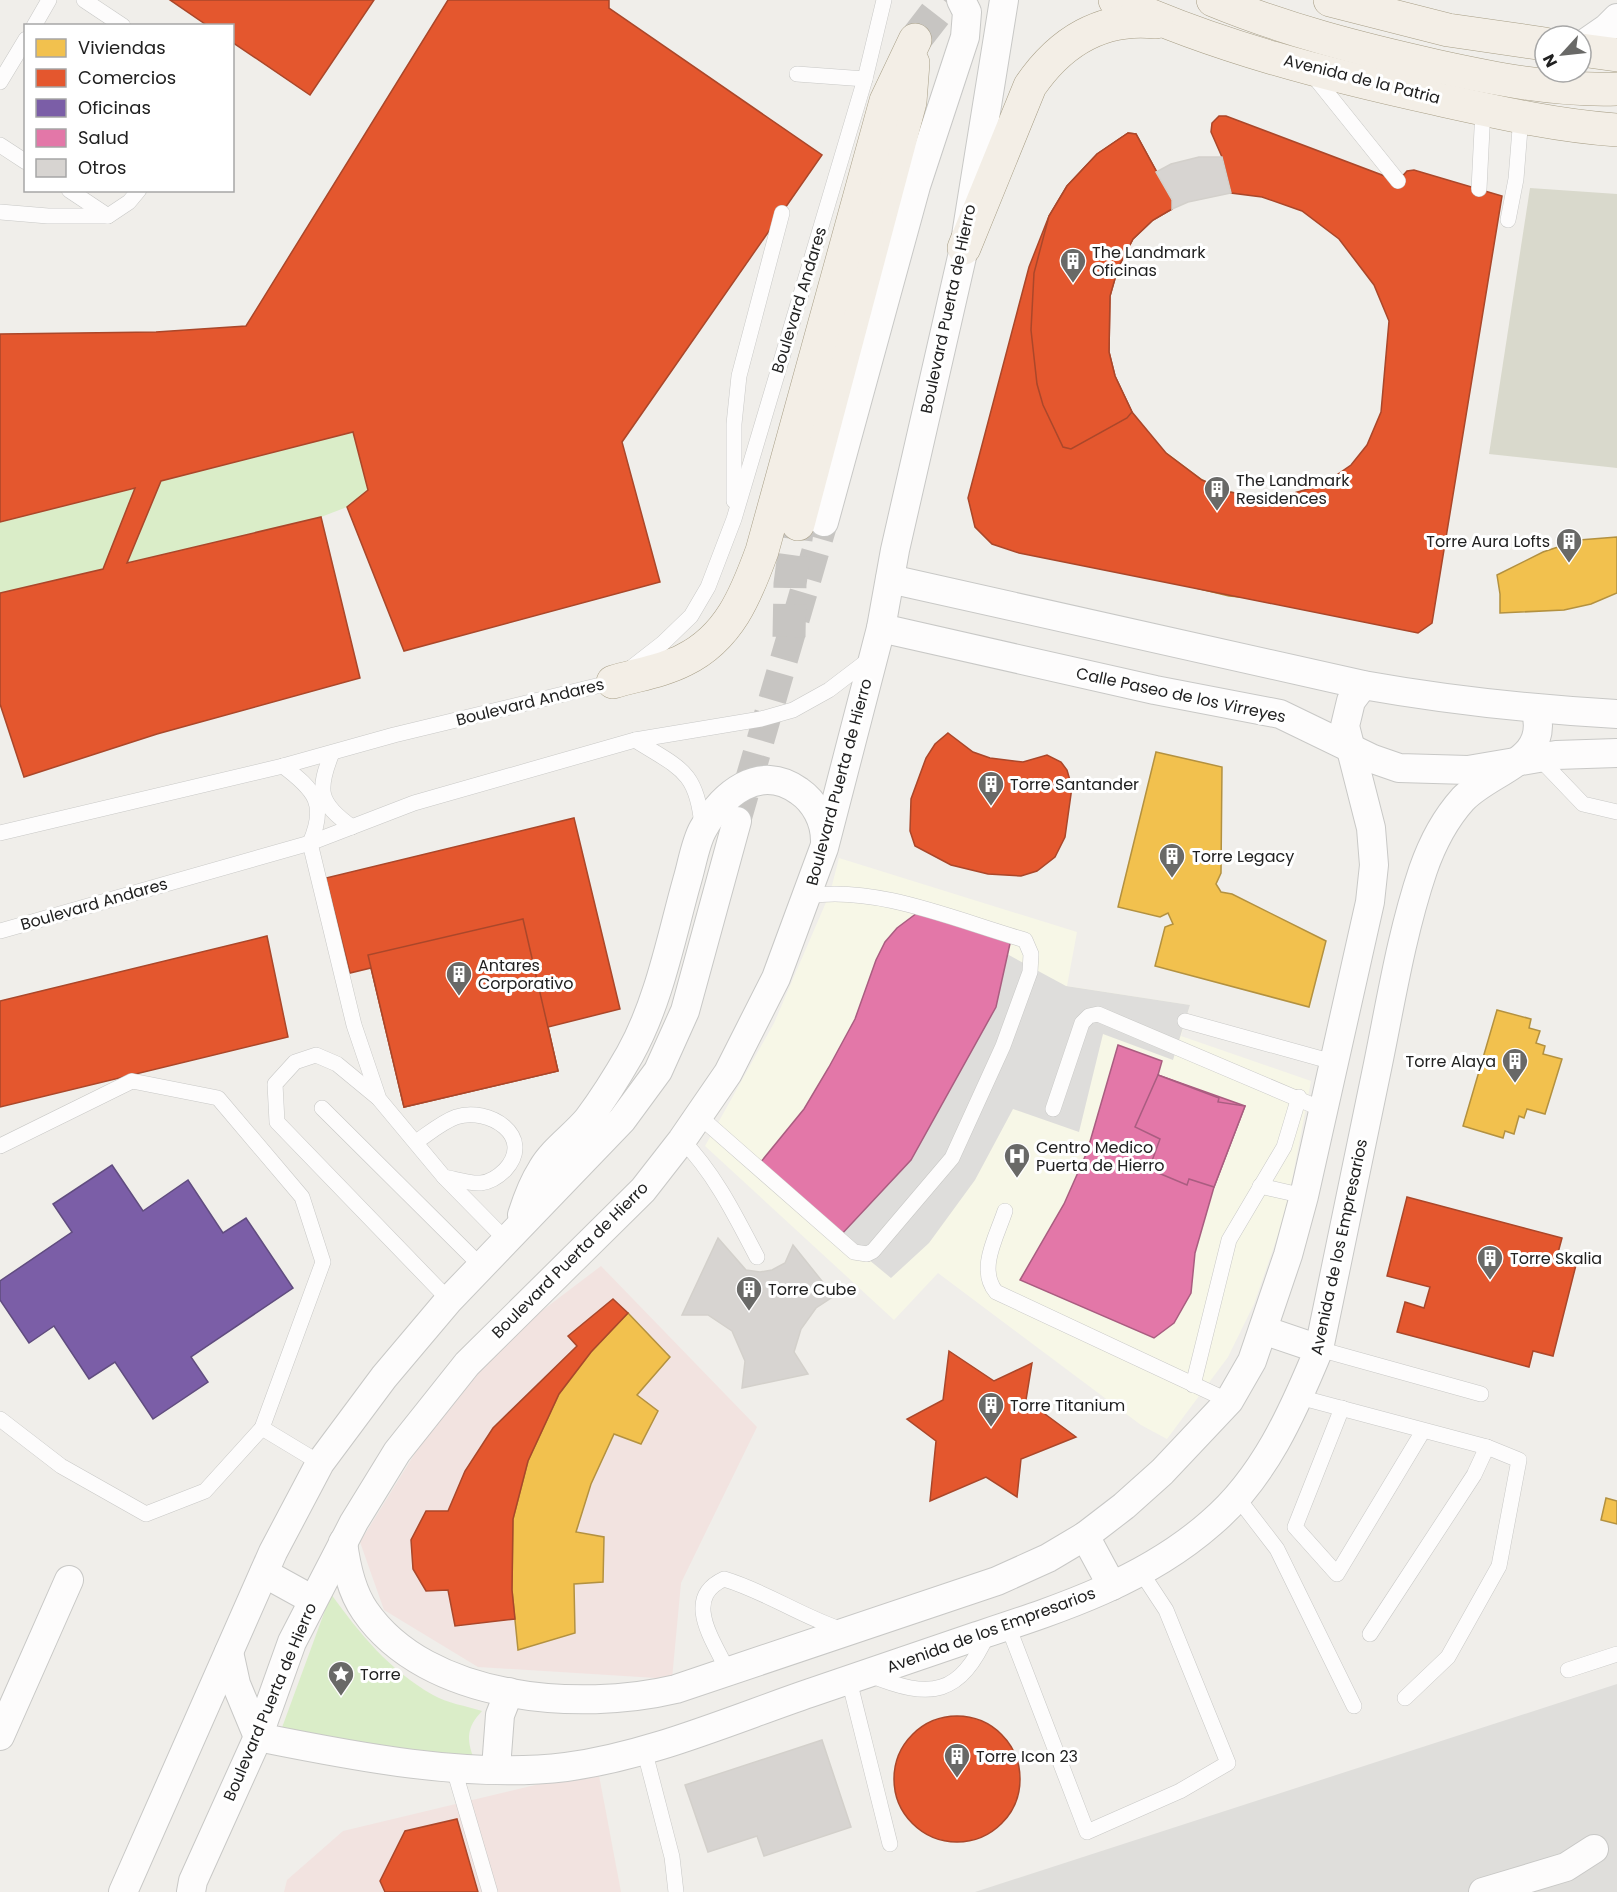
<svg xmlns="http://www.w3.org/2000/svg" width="1617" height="1892" viewBox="0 0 1617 1892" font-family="Poppins,sans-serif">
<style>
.residential{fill:#dfdedb}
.commercial{fill:#f2e3e0}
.education{fill:#f7f7e7}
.religious{fill:#dedddb}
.construction{fill:#d9d9cc}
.grass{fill:#daedc8}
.homes{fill:#f2c14e;stroke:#b39140;stroke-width:1.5}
.shops{fill:#e4572e;stroke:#aa472a;stroke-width:1.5}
.offices{fill:#7b5ea7;stroke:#604c7f;stroke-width:1.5}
.health{fill:#e377a8;stroke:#a95d80;stroke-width:1.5}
.building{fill:#d7d4d1;stroke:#d3d0cb;stroke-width:1.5}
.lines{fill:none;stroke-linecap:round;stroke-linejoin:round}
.minor-tunnel{stroke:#c7c5c2;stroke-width:28;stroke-dasharray:28 14;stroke-linecap:butt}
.primary-tunnel{stroke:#c7c5c2;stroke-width:33;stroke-dasharray:33 16;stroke-linecap:butt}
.service-casing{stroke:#c8c8c6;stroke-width:16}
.minor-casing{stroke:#c8c8c6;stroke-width:30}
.primary-casing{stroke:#a79e86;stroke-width:34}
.service{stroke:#fdfcfc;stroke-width:15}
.minor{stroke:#fdfcfc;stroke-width:28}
.primary{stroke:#f3eee6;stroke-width:33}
.labels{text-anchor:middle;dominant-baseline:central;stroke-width:6;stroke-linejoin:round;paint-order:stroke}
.street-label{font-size:16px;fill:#212121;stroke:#fff}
.poi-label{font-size:16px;fill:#212121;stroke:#fff;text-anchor:start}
</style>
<rect width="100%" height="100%" fill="#f0eeea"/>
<polygon class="residential" points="1617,1684 1617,1892 975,1892"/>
<g class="commercial">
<polygon points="601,1266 757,1427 681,1583 672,1679 478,1667 384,1610 360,1542 469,1366"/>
<polygon points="598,1770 621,1892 284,1892 287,1880 343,1831"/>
</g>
<polygon class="education" points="839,858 1077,932 1067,986 1190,1005 1181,1036 1311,1081 1286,1212 1254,1304 1228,1357 1167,1439 1141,1425 938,1273 894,1320 705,1146 774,1023 830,893"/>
<polygon class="religious" points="1007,954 1066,986 1190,1005 1173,1060 1103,1034 1079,1132 1013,1109 975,1180 929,1243 891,1278 840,1236"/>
<polygon class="construction" points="1530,188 1617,194 1617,468 1489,454"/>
<g class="grass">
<polygon points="353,432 368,490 347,507 321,517 0,593 0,522"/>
<path d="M331,1594c29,40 58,76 102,101 14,8 33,11 49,16 -15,16 -16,27 -8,48l-194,-26z"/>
</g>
<g class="homes">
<polygon points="1166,453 1202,480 1230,492 1256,497 1287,495 1311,489 1318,493 1319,590 1314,597 1262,599 1229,596 1196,588 1167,575 1132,556 1106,535 1106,527 1156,457"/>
<polygon points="1617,537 1617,593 1591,604 1564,610 1500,613 1500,594 1497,575 1543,552 1579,540"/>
<polygon points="1156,752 1222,767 1221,873 1216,884 1221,892 1232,894 1326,941 1309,1007 1155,966 1165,927 1173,924 1168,913 1160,917 1118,907"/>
<polygon points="1497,1010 1531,1019 1529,1028 1540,1031 1536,1043 1545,1046 1543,1054 1562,1059 1545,1114 1527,1109 1524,1118 1519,1116 1514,1134 1505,1131 1503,1138 1463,1126"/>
<polygon points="628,1313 670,1357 637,1395 658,1411 641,1444 614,1434 591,1484 576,1532 604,1537 603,1582 574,1584 575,1633 518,1650 512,1590 513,1519 528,1461 559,1394 591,1352"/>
<polygon points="1606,1498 1617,1501 1617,1524 1601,1520"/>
</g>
<g class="shops">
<polygon points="170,0 374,0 310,95 232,42 232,26 208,26"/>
<polygon points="448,0 609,0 609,8 822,155 622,442 660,582 404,651 347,507 368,490 353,432 161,481 127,563 321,517 360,678 157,734 24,777 0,704 0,593 103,569 135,488 0,522 0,334 156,332 246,326"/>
<polygon points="1219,116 1226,116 1398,181 1407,171 1414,170 1502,196 1432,623 1418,633 1019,553 992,544 975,527 968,498 1029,267 1049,216 1067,186 1097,154 1128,133 1136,134 1172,200 1172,209 1153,220 1133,239 1118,268 1110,296 1109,352 1115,376 1132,412 1166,453 1202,480 1230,492 1256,497 1287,495 1322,485 1351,465 1367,445 1381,412 1389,321 1374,285 1339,239 1302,211 1262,197 1231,193 1222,157 1211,132 1212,123"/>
<polygon points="1128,133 1136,134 1172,200 1172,209 1153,220 1133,239 1118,268 1110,296 1109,352 1115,376 1132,412 1127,418 1071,449 1063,447 1043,405 1037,384 1031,330 1034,273 1049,216 1067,186 1097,154"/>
<polygon points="948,733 973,752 990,758 1023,762 1047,755 1061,762 1067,770 1072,787 1065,837 1055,857 1037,871 1021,876 988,874 951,865 915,846 910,831 911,799 926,758 935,744"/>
<polygon points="574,818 620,1009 548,1027 558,1071 404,1107 371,968 350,973 326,878"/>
<polygon points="523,919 558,1071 404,1107 368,955"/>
<polygon points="267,936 288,1037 0,1107 0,1001"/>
<polygon points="1407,1197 1562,1238 1556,1260 1576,1265 1553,1356 1533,1351 1529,1367 1397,1332 1405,1302 1424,1308 1430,1287 1387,1276"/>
<polygon points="613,1299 628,1313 591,1352 559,1394 528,1461 513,1519 512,1590 515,1619 455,1626 448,1590 426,1591 413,1569 411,1540 426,1511 448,1511 465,1471 493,1428 577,1346 568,1336"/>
<polygon points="949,1351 994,1381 1032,1363 1026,1400 1076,1437 1021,1459 1017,1497 986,1477 930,1501 936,1441 907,1419 943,1400"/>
<circle cx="957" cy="1779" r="63"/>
<polygon points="457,1819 478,1892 385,1892 380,1881 405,1831"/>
</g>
<polygon class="offices" points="112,1165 143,1211 188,1180 223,1233 246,1218 293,1288 191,1357 208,1382 153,1419 115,1362 89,1379 54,1326 29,1343 0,1300 0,1281 72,1232 53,1204"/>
<g class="health">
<polygon points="917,913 1011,939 996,1007 911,1160 840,1236 760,1163 804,1109 829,1067 855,1019 876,960 885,942 897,928"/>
<polygon points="1118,1045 1162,1061 1158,1075 1245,1106 1214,1187 1195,1253 1191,1293 1174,1323 1154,1338 1020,1280 1064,1204 1087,1152"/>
<polygon points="1158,1075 1219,1098 1218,1102 1245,1106 1214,1187 1189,1179 1187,1185 1149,1169 1160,1139 1135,1127"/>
</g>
<g class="building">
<polygon points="1199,157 1222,157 1231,193 1188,202 1172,209 1172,200 1156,172 1171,164"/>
<polygon points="718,1238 746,1270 760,1272 772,1270 785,1263 793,1245 834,1296 816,1308 801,1329 794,1352 808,1374 742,1388 745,1361 732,1331 708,1315 682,1315"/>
<polygon points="822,1740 851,1827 764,1856 757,1836 708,1852 685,1785"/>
</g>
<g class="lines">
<polyline class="minor-tunnel" points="737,821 824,522"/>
<g class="primary-tunnel">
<polyline points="915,40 946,0"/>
<polyline points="789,637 790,584 798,524"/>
</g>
<g class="service-casing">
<g id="service">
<polyline points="84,0 123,26"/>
<polyline points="34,26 49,0"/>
<polyline points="797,74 865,79"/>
<polyline points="1312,74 1398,181"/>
<polyline points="0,82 26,39"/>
<polyline points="0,145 26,162"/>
<polyline points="1479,189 1483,109"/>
<polyline points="69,190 108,216"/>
<polyline points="0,212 48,216 108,216 129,202 139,190"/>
<polyline points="1508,220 1516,179 1521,116"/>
<polyline points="734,501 734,424 739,376 782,213"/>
<path d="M635,740c44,28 62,30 67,86"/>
<path d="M332,753c-15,37 -14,50 20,74"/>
<polyline points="1539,758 1583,804 1617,812"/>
<path d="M283,766c32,24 44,38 27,77l44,182 25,74 65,78 62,63"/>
<polyline points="0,833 283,766 394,735 613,682 663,643 691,616 708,587 734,519 865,79 884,0"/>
<polyline points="0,931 310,843 414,803 635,740 761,719 793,710 829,690 871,658"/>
<polyline points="1185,1021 1333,1062"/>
<polyline points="377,1097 337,1064 316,1055 295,1062 275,1084 277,1122 449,1300"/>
<polyline points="322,1108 481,1266"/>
<polyline points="1053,1109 1082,1023 1089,1016 1098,1014 1324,1110"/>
<path d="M699,1116l155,136 13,2 6,-3 79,-93 51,-112 27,-74 1,-18 -6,-14c-67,-19 -148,-55 -217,-44"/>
<path d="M682,1140c33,34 53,75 75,117"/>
<path d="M416,1142c12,-8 26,-20 40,-25 32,-11 80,19 49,53 -6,6 -15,12 -24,13 -11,1 -26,-4 -37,-6"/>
<polyline points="0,1146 132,1081 218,1098 302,1197 323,1262 262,1428 205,1491 146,1514 61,1466 0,1419"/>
<polyline points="1260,1186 1304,1196"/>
<path d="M1005,1211c-8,25 -28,58 -9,81l233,109"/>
<polyline points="1319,1349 1481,1394"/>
<polyline points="1193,1385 1229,1240 1284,1147 1299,1097"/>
<polyline points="1299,1397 1487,1447 1519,1460 1499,1566 1448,1657 1405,1698"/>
<polyline points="1342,1408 1295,1527 1337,1574 1423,1431"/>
<polyline points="262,1428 320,1463"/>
<polyline points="1237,1497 1277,1549 1354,1706"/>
<polyline points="1008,1626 1087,1832 1180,1791 1228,1763 1166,1610 1141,1572"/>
<polyline points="1370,1634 1474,1475 1487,1447"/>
<polyline points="1568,1670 1617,1654"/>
<path d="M728,1672c-13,-30 -47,-73 -4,-93 41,12 78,38 119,51"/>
<path d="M870,1675c61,25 90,21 118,-42"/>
<polyline points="849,1680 890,1844"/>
<polyline points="644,1749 672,1857 676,1892"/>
<polyline points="453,1766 490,1892"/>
</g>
</g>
<g class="minor-casing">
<g id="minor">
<polyline points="1581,46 1607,28 1617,18"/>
<polyline points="824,522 916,186 965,37 967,12 961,0"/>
<path d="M890,579l473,106c84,15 168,24 254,29"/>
<polyline points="881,628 1155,690 1280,714 1373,759 1399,768 1468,770 1556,755 1617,753"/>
<path d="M522,1215c5,-16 11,-32 20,-46 11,-19 32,-33 46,-50 15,-20 30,-44 42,-65 29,-52 41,-116 57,-173 5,-16 8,-38 16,-52 19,-34 56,-67 96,-38 16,11 26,30 26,50"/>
<polyline points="1263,1330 1319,1349"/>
<polyline points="1085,1536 1112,1586"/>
<path d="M343,1542c3,24 8,49 22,69 62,90 215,101 311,78l321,-108 51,-23 37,-22 39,-30 38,-34 67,-71 23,-40 36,-106 16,-59 66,-294 4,-37 -3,-37 -26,-102 6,-25 12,-16"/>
<polyline points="264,1573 313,1600"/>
<path d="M229,1652l7,32 22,53c94,19 211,42 308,30 83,-11 165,-47 244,-74 56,-19 111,-38 167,-57 82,-27 167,-54 234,-113 53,-45 82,-111 108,-174 20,-95 40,-190 59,-285 13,-64 24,-132 45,-194 9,-26 22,-51 40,-71 29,-30 89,-38 72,-90"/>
<polyline points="0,1736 69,1580"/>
<polyline points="496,1768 500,1715 509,1692"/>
<polyline points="123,1892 273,1552 320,1463 384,1377 449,1300 622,1120 658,1071 685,1011 737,821"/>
<polyline points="191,1892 193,1881 258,1737 292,1642 354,1522 397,1452 467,1364 643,1190 682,1140 728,1073 776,978 824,848 881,628 895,550 964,248 1004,0"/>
<polyline points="1483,1892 1566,1867 1594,1849"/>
</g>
</g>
<g class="primary-casing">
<g id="primary">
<path d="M1115,0c102,47 213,75 322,99 59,13 120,27 180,31"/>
<path d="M1213,0c73,30 147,49 223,66 59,13 120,25 181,23"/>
<polyline points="1330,0 1448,30 1545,44"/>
<polyline points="1581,50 1617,55"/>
<path d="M964,248l66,-162c30,-44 72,-70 126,-64"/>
<polyline points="798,524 910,102 913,63"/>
<path d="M613,682c23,-7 50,-11 71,-22 45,-22 62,-65 78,-109l124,-450 29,-61"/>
</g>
</g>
<use href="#service" class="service"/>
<use href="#minor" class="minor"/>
<use href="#primary" class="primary"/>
</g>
<defs>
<g id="building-pin" transform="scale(1.35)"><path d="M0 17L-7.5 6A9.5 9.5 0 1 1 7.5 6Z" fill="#696967" stroke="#fff"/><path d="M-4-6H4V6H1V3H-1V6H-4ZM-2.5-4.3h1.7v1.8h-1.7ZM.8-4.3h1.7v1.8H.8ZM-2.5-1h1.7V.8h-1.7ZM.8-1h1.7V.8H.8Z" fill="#fff"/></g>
<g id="hospital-pin" transform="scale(1.35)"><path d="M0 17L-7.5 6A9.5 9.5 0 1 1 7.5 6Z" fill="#696967" stroke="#fff"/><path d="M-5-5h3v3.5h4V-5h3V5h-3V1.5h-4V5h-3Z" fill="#fff"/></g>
<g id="sight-pin" transform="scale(1.35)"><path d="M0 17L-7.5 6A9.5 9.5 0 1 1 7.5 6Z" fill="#696967" stroke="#fff"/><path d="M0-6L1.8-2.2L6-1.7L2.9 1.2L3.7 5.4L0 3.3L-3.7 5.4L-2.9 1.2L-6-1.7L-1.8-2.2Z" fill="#fff"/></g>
</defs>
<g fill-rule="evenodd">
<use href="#building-pin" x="1073" y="261"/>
<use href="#building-pin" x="1217" y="489"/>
<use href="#building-pin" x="1569" y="541"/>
<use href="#building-pin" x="991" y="784"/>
<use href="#building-pin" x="1172" y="856"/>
<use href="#building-pin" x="459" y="974"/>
<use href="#building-pin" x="1515" y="1061"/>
<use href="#hospital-pin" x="1017" y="1156"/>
<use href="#building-pin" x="1490" y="1258"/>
<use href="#building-pin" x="749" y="1289"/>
<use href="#building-pin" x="991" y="1405"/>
<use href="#sight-pin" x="341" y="1674"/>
<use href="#building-pin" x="957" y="1756"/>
</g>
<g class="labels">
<g class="street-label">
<text transform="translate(1362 79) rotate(14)">Avenida de la Patria</text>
<text transform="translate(799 300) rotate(-73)">Boulevard Andares</text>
<text transform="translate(948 309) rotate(-78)">Boulevard Puerta de Hierro</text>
<text transform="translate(1181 695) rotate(12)">Calle Paseo de los Virreyes</text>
<text transform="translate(530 702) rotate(-14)">Boulevard Andares</text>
<text transform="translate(839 782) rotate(-75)">Boulevard Puerta de Hierro</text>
<text transform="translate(94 904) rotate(-16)">Boulevard Andares</text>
<text transform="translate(1339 1247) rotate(-78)">Avenida de los Empresarios</text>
<text transform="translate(570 1260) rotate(-45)">Boulevard Puerta de Hierro</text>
<text transform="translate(991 1630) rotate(-20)">Avenida de los Empresarios</text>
<text transform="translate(270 1702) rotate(-67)">Boulevard Puerta de Hierro</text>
</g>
<g class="poi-label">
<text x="1092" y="252">The Landmark<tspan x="1092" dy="18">Oficinas</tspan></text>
<text x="1236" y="480">The Landmark<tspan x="1236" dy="18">Residences</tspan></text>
<text x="1550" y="541" text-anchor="end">Torre Aura Lofts</text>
<text x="1010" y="784">Torre Santander</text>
<text x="1192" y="856">Torre Legacy</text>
<text x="478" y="965">Antares<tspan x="478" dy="18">Corporativo</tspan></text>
<text x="1496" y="1061" text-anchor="end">Torre Alaya</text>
<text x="1036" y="1147">Centro Medico<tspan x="1036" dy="18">Puerta de Hierro</tspan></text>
<text x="1510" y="1258">Torre Skalia</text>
<text x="768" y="1289">Torre Cube</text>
<text x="1010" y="1405">Torre Titanium</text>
<text x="360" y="1674">Torre</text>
<text x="976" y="1756">Torre Icon 23</text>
</g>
</g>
<rect x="24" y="24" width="210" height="168" fill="#ffffff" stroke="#a6a6a6" stroke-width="1.5"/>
<rect x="36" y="39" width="30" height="18" fill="#f2c14e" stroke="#a6a6a6" stroke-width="1.5"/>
<text x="78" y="54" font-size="18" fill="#212121">Viviendas</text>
<rect x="36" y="69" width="30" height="18" fill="#e4572e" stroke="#a6a6a6" stroke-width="1.5"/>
<text x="78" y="84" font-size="18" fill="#212121">Comercios</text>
<rect x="36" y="99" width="30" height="18" fill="#7b5ea7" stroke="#a6a6a6" stroke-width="1.5"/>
<text x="78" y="114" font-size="18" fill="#212121">Oficinas</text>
<rect x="36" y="129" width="30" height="18" fill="#e377a8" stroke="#a6a6a6" stroke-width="1.5"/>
<text x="78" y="144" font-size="18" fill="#212121">Salud</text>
<rect x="36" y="159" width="30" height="18" fill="#d7d4d1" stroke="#a6a6a6" stroke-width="1.5"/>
<text x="78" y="174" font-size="18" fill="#212121">Otros</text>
<g transform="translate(1563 54) rotate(243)"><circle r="28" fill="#ffffff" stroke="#a6a6a6" stroke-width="1.5"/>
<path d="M0-4.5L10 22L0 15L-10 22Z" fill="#696967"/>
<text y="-9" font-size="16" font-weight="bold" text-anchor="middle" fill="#212121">N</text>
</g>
</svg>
